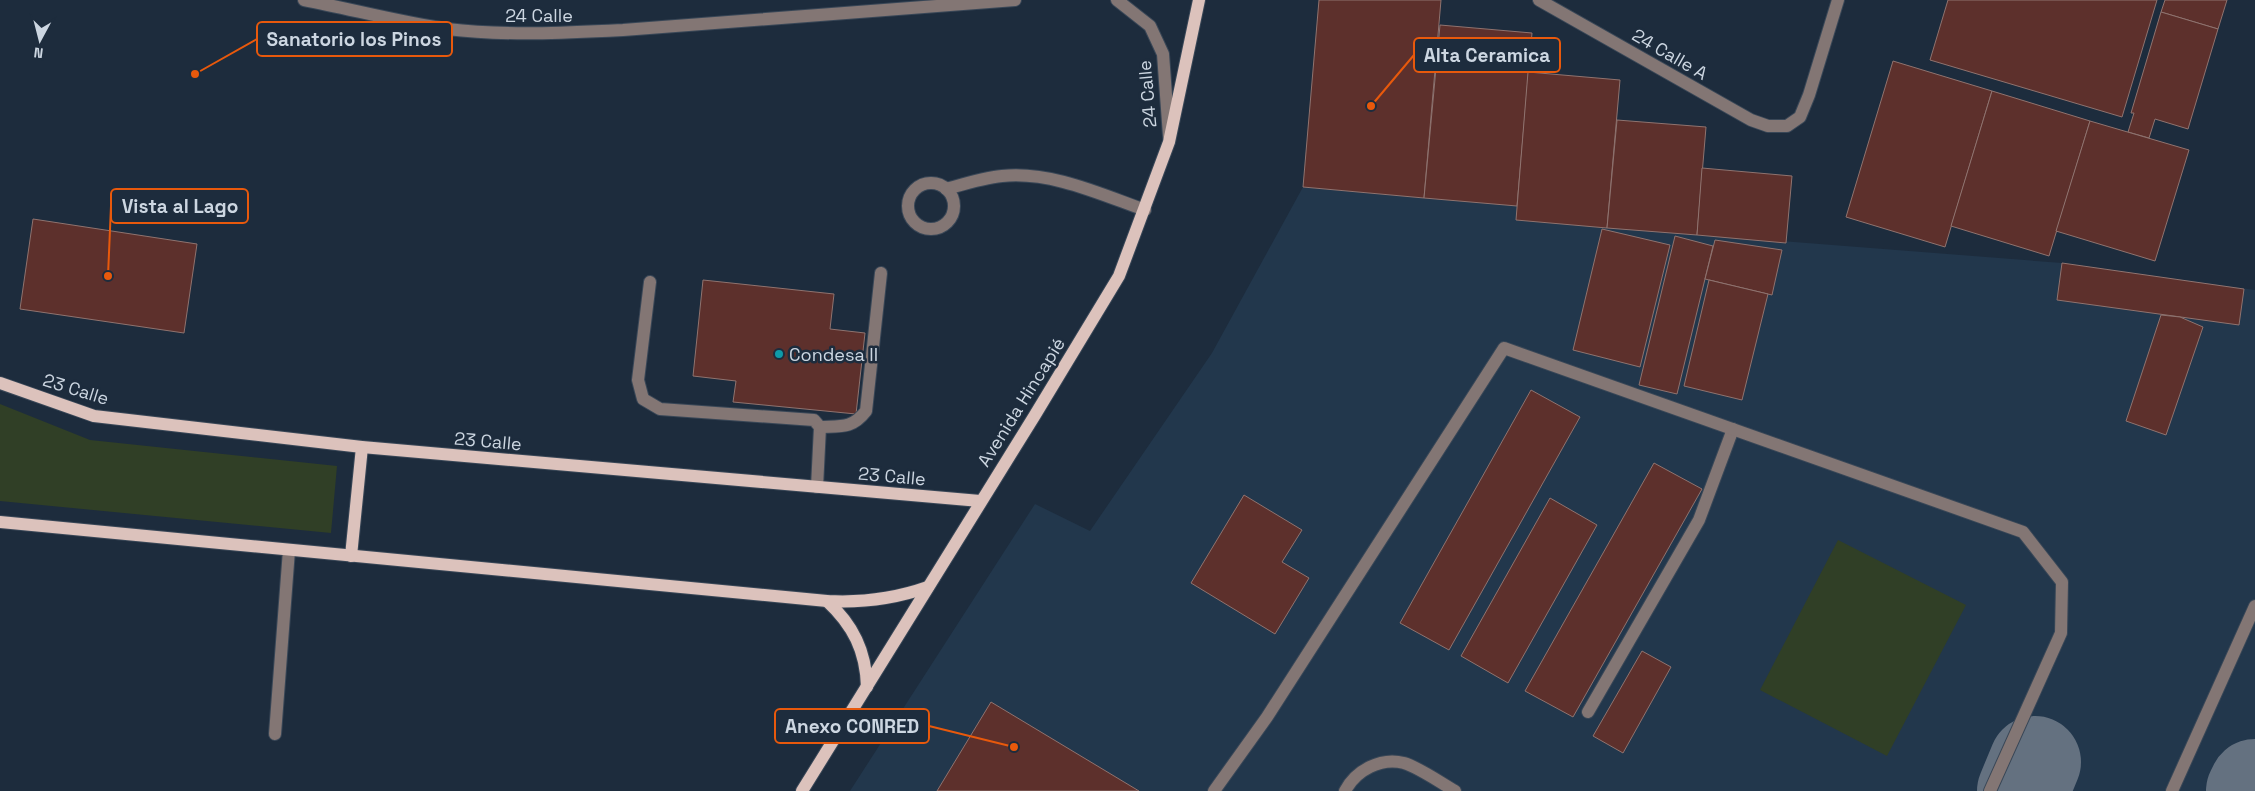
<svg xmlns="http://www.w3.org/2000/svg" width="2255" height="791" viewBox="0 0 2255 791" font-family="'Space Grotesk',sans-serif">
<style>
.built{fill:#22374c}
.green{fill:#303f26}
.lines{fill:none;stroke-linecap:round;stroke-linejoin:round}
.taxiway{stroke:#647180;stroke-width:92}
.building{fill:#5d302c;stroke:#8f736f}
.minor-casing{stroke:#394757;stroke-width:14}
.major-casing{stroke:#394757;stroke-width:14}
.minor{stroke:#837674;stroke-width:12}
.major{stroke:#dcc2bc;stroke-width:12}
.culture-dot{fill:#0f9aa8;stroke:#1d2c3d;stroke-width:2}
.labels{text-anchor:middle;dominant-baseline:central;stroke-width:5;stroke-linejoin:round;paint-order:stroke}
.street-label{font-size:18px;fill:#ccd6e1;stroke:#1d2c3d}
.poi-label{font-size:18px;fill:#ccd6e1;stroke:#1d2c3d;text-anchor:start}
.leader{fill:none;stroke:#e8590c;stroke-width:2}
.callout-dot{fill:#e8590c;stroke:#1d2c3d;stroke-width:2}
.callout{fill:#1d2c3d;stroke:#e8590c;stroke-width:2}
.callout-label{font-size:19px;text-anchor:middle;font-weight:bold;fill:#ccd6e1}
</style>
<rect width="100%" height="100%" fill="#1d2c3d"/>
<polygon class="built" points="1303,187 1517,206 1516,220 2062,263 2255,290 2255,791 850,791 1035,504 1090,531 1212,353"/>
<g class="green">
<polygon points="0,404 90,440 337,466 331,533 0,501"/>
<polygon points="1838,540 1966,605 1887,756 1760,690"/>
</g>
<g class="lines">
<g class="taxiway">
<polyline points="2023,791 2035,762"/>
<polyline points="2252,791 2255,785"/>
</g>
</g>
<g class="building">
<polygon points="1319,0 1441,0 1424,198 1303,187"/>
<polygon points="1948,0 2157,0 2122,117 1930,60"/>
<polygon points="2165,0 2227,0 2218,29 2161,12"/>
<polygon points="2161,12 2218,29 2188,129 2155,119 2149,138 2128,132 2134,113 2131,113"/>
<polygon points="1440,25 1532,33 1517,206 1424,198"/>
<polygon points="1893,61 1992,91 1945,247 1846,217"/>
<polygon points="1528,72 1620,80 1607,228 1516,220"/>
<polygon points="1992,91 2090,121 2049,256 1951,226"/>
<polygon points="1617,120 1706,127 1697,235 1607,228"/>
<polygon points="2090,121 2189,150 2155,261 2056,231"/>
<polygon points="1702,168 1792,176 1786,243 1697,235"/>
<polygon points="33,219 197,244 184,333 20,309"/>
<polygon points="1602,229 1670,245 1640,367 1573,350"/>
<polygon points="1675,236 1713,246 1677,394 1639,385"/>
<polygon points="1715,240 1782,250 1772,295 1705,279"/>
<polygon points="2062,263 2244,289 2239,325 2057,300"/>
<polygon points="703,280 834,294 830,329 865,333 856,414 733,402 736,381 693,376"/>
<polygon points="1709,280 1768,294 1742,400 1684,386"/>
<polygon points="2161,315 2180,317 2203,327 2166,435 2126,421"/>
<polygon points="1531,390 1580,417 1449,650 1400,623"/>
<polygon points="1654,463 1702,489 1573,717 1525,691"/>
<polygon points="1244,495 1302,530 1282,562 1309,578 1275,634 1191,583"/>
<polygon points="1550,498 1597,525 1508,683 1461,656"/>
<polygon points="1642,651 1671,667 1623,753 1593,736"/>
<polygon points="991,702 1139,791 937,791"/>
</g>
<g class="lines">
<g class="minor-casing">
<g id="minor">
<path d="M304,0c47,9 95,22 143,29 58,7 117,4 176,1l392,-30"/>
<polyline points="1117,0 1150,26 1163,54 1169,136"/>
<polyline points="1539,0 1751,120 1768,126 1787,126 1800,117 1809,95 1838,0"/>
<circle cx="931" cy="206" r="23"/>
<path d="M946,189c18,-5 37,-11 56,-13 49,-5 98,18 143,34"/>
<polyline points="650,282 638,380 643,399 660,409 814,420 820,427 817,487"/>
<path d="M820,427c21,-1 32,2 46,-16l15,-138"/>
<polyline points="1588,712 1699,520 1733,429"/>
<polyline points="275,734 289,550"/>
<polyline points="1214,791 1267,717 1504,348 2023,532 2062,582 2061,633 1990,791"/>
<path d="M1345,791c11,-21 36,-34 59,-28 16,5 37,20 51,28"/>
<polyline points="2172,791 2255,606"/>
</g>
</g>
<g class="major-casing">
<g id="major">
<polyline points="0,383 94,416 362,447 980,501"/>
<path d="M0,522l827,79c36,2 67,-2 101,-14"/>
<polyline points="351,556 362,447"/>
<path d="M827,601c26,24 39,50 40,86"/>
<polyline points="802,791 1035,415 1119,276 1169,142 1199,0"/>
</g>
</g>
<use href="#minor" class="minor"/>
<use href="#major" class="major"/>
</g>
<circle class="culture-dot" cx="779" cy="354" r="5"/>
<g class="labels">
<g class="street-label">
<text x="539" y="15">24 Calle</text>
<text transform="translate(1670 54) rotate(30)">24 Calle A</text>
<text transform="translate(1147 94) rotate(-95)">24 Calle</text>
<text transform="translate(76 389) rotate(17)">23 Calle</text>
<text transform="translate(1021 402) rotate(-58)">Avenida Hincapié</text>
<text transform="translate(488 441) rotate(5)">23 Calle</text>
<text transform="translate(892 476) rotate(5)">23 Calle</text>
</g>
<g class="poi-label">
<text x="789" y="354">Condesa II</text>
</g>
</g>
<path class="leader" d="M195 74L257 39M1371 106L1414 55M108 276L111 206M1014 747L929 726"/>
<g class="callout-dot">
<circle cx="195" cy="74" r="5"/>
<circle cx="1371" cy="106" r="5"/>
<circle cx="108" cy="276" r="5"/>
<circle cx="1014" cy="747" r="5"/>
</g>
<g class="callout">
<rect x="257" y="22" width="195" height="34" rx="5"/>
<rect x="1414" y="38" width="146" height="34" rx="5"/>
<rect x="111" y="189" width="137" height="34" rx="5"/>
<rect x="775" y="709" width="154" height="34" rx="5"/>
</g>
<g class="callout-label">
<text x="354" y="46">Sanatorio los Pinos</text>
<text x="1487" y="62">Alta Ceramica</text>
<text x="180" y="213">Vista al Lago</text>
<text x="852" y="733">Anexo CONRED</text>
</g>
<g transform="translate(40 40) rotate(187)" stroke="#1d2c3d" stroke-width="4" paint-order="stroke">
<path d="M0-4L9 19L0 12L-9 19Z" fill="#ccd6e1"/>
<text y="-8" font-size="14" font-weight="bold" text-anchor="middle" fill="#ccd6e1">N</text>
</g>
</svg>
